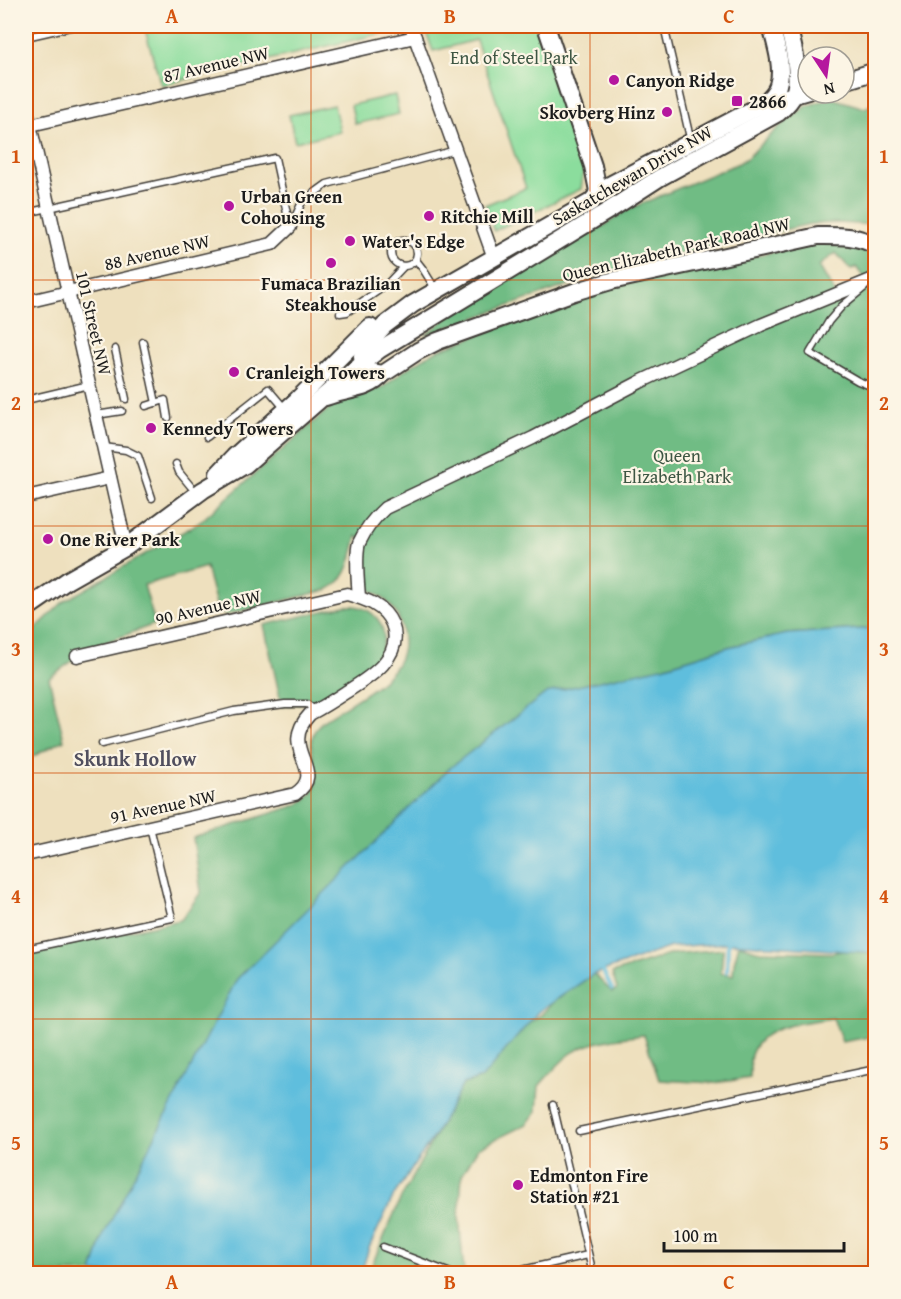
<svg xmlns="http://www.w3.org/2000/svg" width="901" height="1299" viewBox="0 0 901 1299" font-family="'Gentium Book Plus',serif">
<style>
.green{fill:#8bdd9d;stroke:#547c5c;stroke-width:1.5}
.forest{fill:#70bc84;stroke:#466c50;stroke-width:1.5;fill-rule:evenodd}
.water{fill:#5ebedd;stroke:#3d6d7c;stroke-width:1.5}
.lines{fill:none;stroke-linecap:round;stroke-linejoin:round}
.stream{stroke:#5ebedd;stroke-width:4}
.lane-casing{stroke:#3c3934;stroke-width:9}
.street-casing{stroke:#3c3934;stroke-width:15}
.secondary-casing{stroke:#3c3934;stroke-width:20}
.lane{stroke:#fff;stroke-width:6}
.street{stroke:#fff;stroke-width:12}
.secondary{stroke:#fff;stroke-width:16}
.grid{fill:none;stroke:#d4530e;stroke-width:1.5;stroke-opacity:0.55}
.poi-dot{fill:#b5179e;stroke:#fcf5e5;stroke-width:2}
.labels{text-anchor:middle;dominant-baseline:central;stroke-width:4.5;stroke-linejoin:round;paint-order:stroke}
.park-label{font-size:18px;fill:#3d5643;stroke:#fcf5e5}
.street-label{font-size:18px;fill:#1c1c1c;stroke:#fcf5e5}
.poi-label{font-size:18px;font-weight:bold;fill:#1c1c1c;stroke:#fcf5e5;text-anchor:start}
.neighbourhood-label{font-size:20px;font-weight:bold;fill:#514f5e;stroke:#fcf5e5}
.neatline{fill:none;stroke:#d4530e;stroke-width:2}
.grid-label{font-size:20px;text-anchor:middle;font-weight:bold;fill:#d4530e}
</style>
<rect width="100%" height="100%" fill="#fcf5e5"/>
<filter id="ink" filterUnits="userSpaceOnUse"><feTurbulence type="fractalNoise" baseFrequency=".0167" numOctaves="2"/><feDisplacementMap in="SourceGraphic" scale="12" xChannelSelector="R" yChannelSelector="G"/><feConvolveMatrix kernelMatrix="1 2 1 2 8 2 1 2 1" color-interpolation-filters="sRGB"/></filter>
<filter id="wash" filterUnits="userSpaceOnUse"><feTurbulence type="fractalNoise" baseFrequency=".008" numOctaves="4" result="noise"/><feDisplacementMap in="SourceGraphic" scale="24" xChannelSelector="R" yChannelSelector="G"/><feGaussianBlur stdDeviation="1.35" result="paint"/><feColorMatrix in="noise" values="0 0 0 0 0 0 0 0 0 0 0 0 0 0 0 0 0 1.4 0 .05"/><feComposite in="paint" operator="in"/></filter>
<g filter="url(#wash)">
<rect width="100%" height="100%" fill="#eee0be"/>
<g class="green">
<polygon points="144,26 400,26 401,29 161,85"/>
<polygon points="424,26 537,26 584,168 581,189 494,231 485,205 526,188 476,40 433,51"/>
<polygon points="395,95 399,114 355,124 351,105"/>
<polygon points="334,105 340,132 295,142 289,115"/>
</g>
<g class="forest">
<polygon points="831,98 865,108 875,103 875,225 838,223 810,224 661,258 589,278 425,335 451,315 553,252 605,225 629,209 739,163 747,158 780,126 807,106"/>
<path d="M822,242l27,1 26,13v372l-88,6 -59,13 -62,19 -563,570 -11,37h-66v-321l155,-32 20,-28 -8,-54 101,-32c4,-2 11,-5 15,-9 20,-21 -5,-43 5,-65 5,-10 15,-15 24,-21 25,-17 66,-35 65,-70 0,-13 -3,-24 -11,-34 -8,-11 -20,-13 -28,-23l2,-41 -9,-7c-6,22 -7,43 -30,54l-102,25 -8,-7 -11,-41 -62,18 11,39 -65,24 -41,30 15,62 -38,20v-122l37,-36 137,-80 133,-117 12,-7 38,-11 23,-18 30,-18 106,-40 83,-28zM836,253l15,17 5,-3 11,15 -31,13 -17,-29z"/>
<path d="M345,606c37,-3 53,37 23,60l-49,34 -37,7 -18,-82z"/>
<path d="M739,944l19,7 73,2 22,-4h22v87l-33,6 -9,-24c-26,4 -72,6 -82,37 -2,7 0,16 -1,23l-36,5 -55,-3 -15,-45c-22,3 -53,5 -72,18 -12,8 -23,22 -33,33l-2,25 -10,13 -49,24 -16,27 -3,42 5,56 -96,1 32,-74 63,-116 19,-6 31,-40 16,-16 11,-6 13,-14 41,-28 18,18 5,-3 -5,-16 60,-19 51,-5 -2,24 12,2 1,-12z"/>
</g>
<polygon class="water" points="875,628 875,953 728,943 671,947 594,974 538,1012 482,1078 463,1084 436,1133 394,1195 369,1248 361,1273 92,1273 103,1236 237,979 451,767 546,693 666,666 728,647 787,634"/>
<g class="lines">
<g class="stream">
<polyline points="603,971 612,989"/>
<polyline points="727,972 728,943"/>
</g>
</g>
</g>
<g filter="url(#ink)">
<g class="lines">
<g class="lane-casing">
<g id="lane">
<polyline points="664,26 691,142"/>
<polyline points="26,37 74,26"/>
<polyline points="26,213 275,158 290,227"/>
<polyline points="291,226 302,202 327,184 456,150"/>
<circle cx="404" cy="253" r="13"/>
<polyline points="416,260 423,269 436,290"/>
<polyline points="865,287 842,306 829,321 810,353 858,381 876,388"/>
<polyline points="340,313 347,312 385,286 404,266"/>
<polyline points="143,342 156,403"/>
<polyline points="115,349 126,399"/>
<polyline points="26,400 89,385"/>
<polyline points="146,406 165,400 168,418"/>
<polyline points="96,415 122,411"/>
<polyline points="207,437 268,389 286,410"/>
<polyline points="104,447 126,450 138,456 152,498"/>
<polyline points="176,464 179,472 197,494"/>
<polyline points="102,744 234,711 285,704 307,704 316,711"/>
<polyline points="26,949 172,918 150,827"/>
<polyline points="553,1105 593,1274"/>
<polyline points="579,1131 876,1069"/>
<polyline points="383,1247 453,1274"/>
<polyline points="505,1274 588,1255"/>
</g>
</g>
<g class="street-casing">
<g id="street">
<polyline points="411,26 494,258"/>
<polyline points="26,107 126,547"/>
<polyline points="26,126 415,37"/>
<polyline points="26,302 272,244 290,227"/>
<polyline points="26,497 110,478"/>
<path d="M359,597c-1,-14 -4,-41 0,-54 6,-13 16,-26 26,-35l148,-70 107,-56 121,-57 115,-47"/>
<path d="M26,855l269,-61c35,-24 -19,-44 15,-80 13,-7 24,-14 36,-22 23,-14 59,-36 46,-68 -8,-19 -27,-25 -45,-30l-270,62"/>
</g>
</g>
<g class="secondary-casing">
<g id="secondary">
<polyline points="546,26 593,166 598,191"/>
<polyline points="844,81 876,71"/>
<path d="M763,104c6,-5 13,-11 15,-19 6,-17 -3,-43 -7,-59"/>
<path d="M363,362l3,7 5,3 12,2 35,-23 20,-10 136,-49 37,-11 207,-45c20,0 40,-1 58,10"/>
<polyline points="363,362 362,356 367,344 385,325 413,304 591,202 596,196 598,191 763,104 808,91"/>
<path d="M326,397c19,-8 43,-6 57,-23"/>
<polyline points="218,474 234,457 296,401 370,327"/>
<path d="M26,609l42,-29 58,-33 77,-57 42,-25 118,-103 16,-12 232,-141 48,-31 119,-65c6,-5 13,-11 16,-19 7,-20 -1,-49 -6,-68"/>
</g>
</g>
<use href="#lane" class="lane"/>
<use href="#street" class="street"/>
<use href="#secondary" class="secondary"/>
</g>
</g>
<path class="grid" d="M311,26v1248M590,26v1248M26,280h850M26,526h850M26,773h850M26,1019h850"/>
<g class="poi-dot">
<circle cx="614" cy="80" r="6"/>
<rect x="731" y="95" width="12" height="12" rx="3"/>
<circle cx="667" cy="112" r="6"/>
<circle cx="229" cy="206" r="6"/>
<circle cx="429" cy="216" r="6"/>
<circle cx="350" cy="241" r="6"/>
<circle cx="331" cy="263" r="6"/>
<circle cx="234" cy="372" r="6"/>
<circle cx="151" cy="428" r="6"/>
<circle cx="48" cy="539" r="6"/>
<circle cx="518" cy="1185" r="6"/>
</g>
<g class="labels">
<g class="park-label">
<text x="514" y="57">End of Steel Park</text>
<text x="677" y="455">Queen<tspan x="677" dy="21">Elizabeth Park</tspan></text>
</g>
<g class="street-label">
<text transform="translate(216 64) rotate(-13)">87 Avenue NW</text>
<text transform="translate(632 175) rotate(-30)">Saskatchewan Drive NW</text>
<text transform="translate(676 249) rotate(-13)">Queen Elizabeth Park Road NW</text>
<text transform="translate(157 252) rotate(-13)">88 Avenue NW</text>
<text transform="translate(94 323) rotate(77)">101 Street NW</text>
<text transform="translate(208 607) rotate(-13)">90 Avenue NW</text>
<text transform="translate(163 806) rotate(-12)">91 Avenue NW</text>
</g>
<g class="poi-label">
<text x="626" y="80">Canyon Ridge</text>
<text x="749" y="101">2866</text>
<text x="655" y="112" text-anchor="end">Skovberg Hinz</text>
<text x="241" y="196">Urban Green<tspan x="241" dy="21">Cohousing</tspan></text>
<text x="441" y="216">Ritchie Mill</text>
<text x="362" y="241">Water's Edge</text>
<text x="331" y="283" text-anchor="middle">Fumaca Brazilian<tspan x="331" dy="21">Steakhouse</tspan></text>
<text x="246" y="372">Cranleigh Towers</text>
<text x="163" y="428">Kennedy Towers</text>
<text x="60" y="539">One River Park</text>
<text x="530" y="1175">Edmonton Fire<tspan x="530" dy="21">Station #21</tspan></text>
</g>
<g class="neighbourhood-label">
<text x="135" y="758">Skunk Hollow</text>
</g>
</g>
<rect width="901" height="1299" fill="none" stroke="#fcf5e5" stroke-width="66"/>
<g transform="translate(826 75) rotate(167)"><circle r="28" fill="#fcf5e5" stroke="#a29e95" stroke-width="1.5"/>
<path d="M0-4.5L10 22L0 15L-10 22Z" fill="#b5179e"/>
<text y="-9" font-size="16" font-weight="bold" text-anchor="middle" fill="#1c1c1c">N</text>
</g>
<path d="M664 1242v9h180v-9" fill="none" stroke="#1c1c1c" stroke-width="3"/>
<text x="673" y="1242" font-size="18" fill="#1c1c1c" stroke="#fcf5e5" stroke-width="4.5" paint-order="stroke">100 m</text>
<rect x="33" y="33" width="835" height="1233" class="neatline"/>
<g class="grid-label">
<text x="172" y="23">A</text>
<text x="450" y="23">B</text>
<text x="729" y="23">C</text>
<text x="16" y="163">1</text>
<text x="884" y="163">1</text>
<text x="16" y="410">2</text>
<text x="884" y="410">2</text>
<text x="16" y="656">3</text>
<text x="884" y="656">3</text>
<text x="16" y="903">4</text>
<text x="884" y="903">4</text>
<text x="16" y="1150">5</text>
<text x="884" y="1150">5</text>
<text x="172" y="1289">A</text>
<text x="450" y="1289">B</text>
<text x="729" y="1289">C</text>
</g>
</svg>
